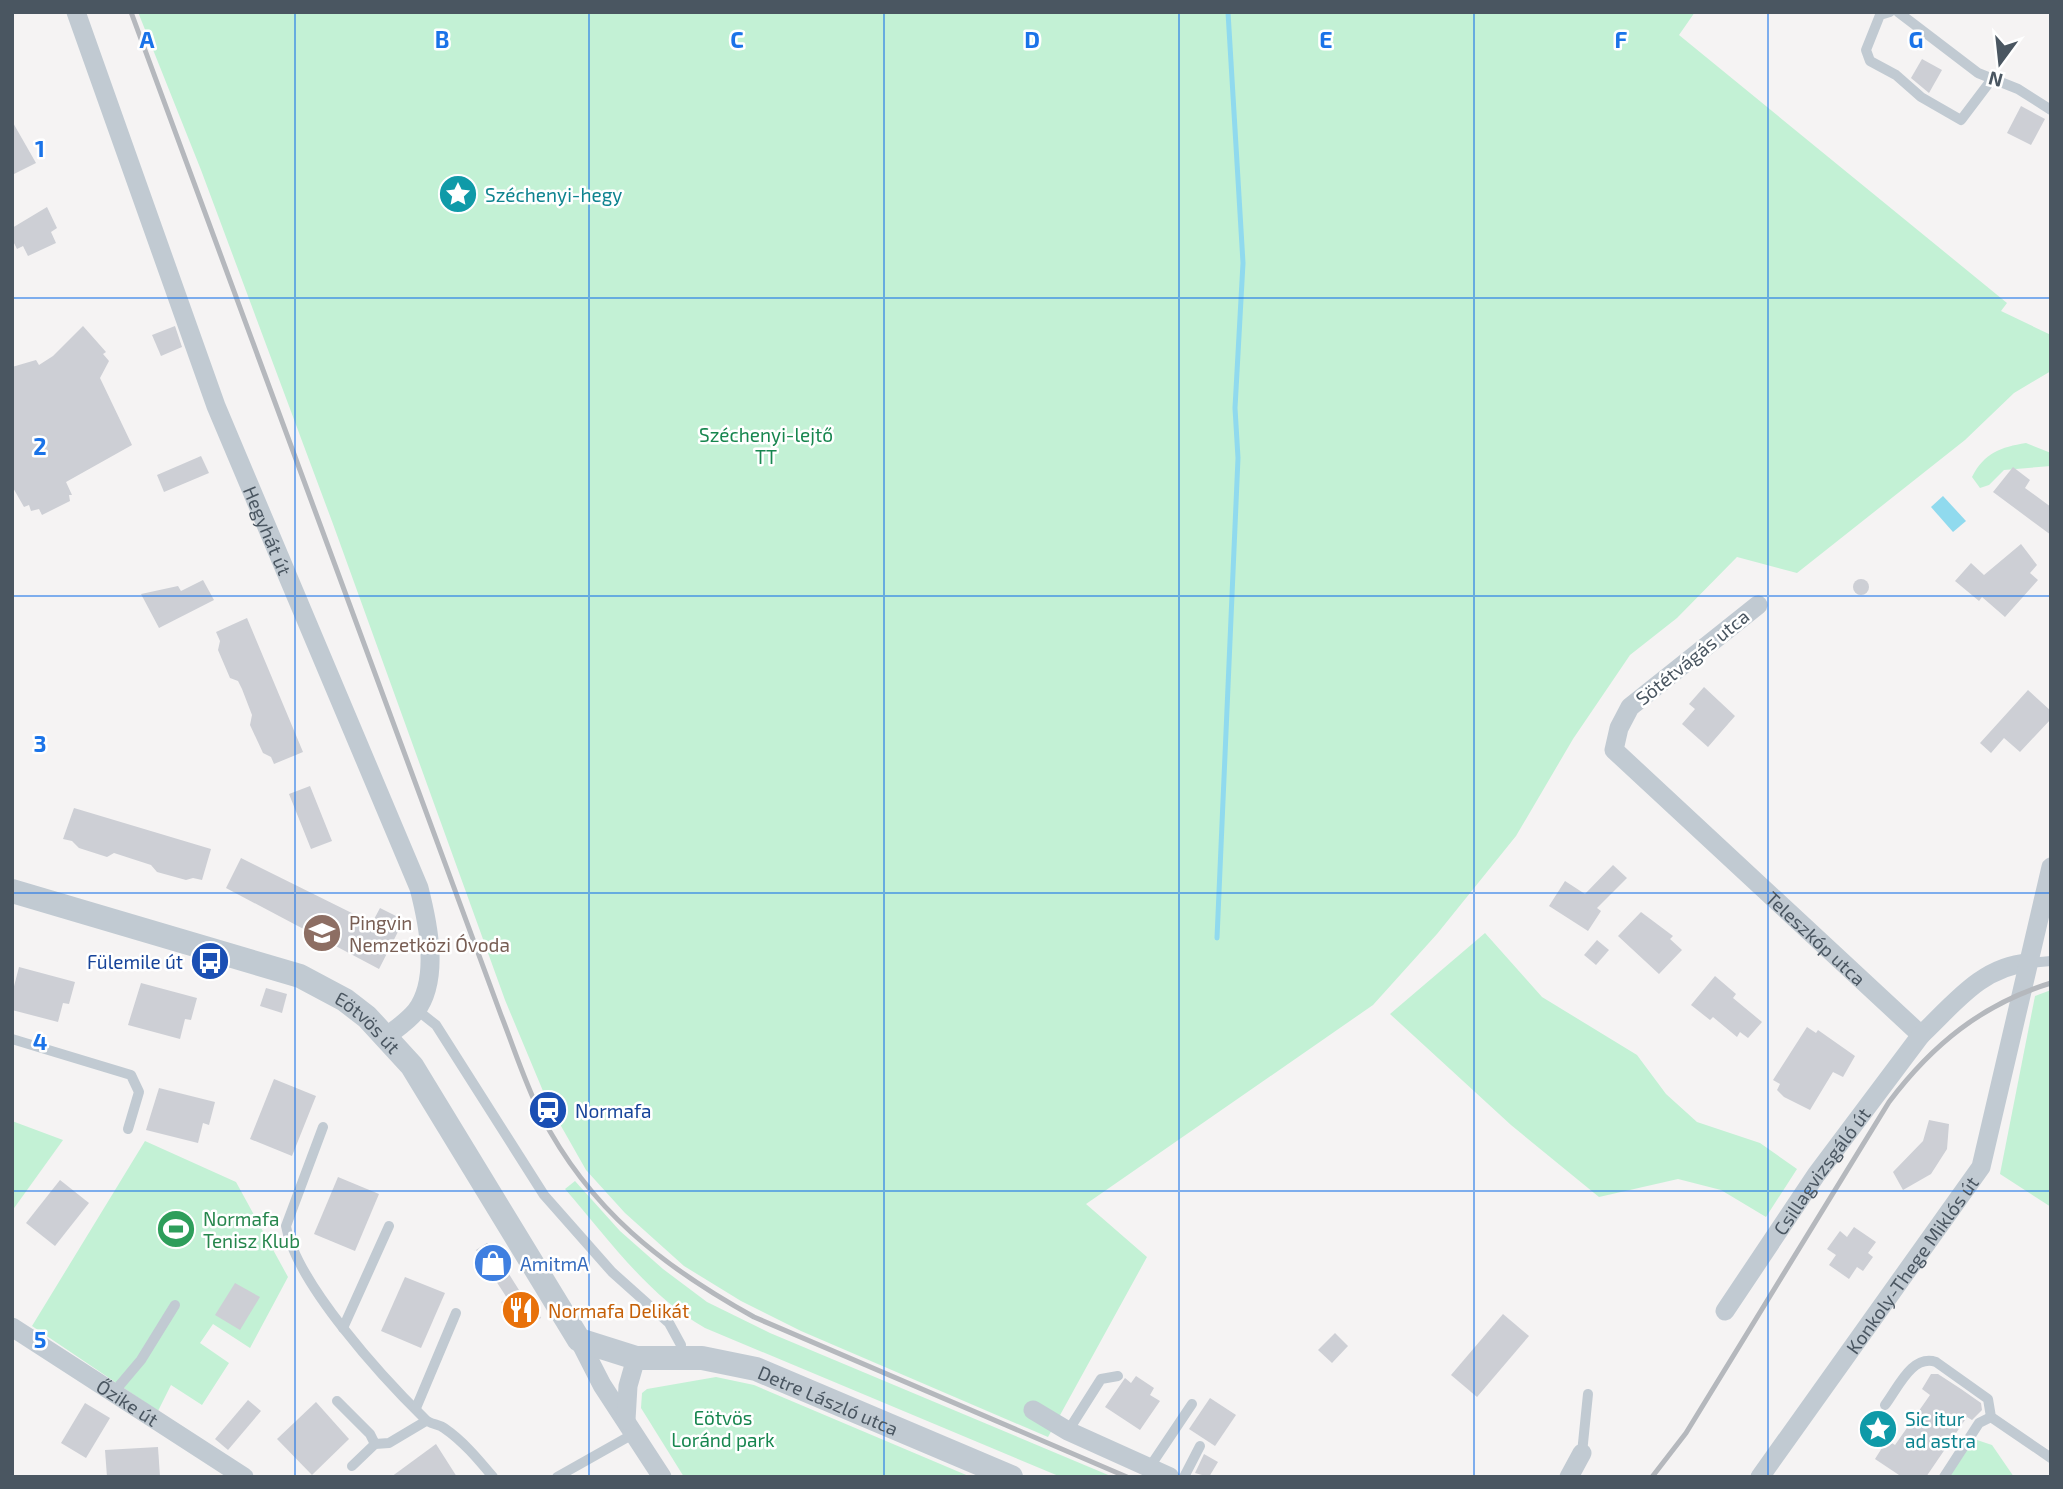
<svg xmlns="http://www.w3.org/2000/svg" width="2063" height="1489" viewBox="0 0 2063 1489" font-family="'Exo 2',sans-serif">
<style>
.green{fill:#c3f1d5}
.water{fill:#90daee}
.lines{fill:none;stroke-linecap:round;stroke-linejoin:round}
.stream{stroke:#90daee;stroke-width:5}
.building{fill:#cdcfd5}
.service{stroke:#c1cad2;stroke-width:10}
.minor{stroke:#c1cad2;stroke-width:19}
.tertiary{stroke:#c1cad2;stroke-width:24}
.rail{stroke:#b5b8bd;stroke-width:5}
.grid{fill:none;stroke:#1a73e8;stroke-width:2;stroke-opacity:0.55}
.labels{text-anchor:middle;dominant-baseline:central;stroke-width:5;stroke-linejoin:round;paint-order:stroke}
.culture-label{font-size:19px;fill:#0d838f;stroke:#fff;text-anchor:start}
.park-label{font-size:19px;fill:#17864f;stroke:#fff}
.street-label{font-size:19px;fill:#4a5661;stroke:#fff}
.education-label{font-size:19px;fill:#785e54;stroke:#fff;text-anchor:start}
.transit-label{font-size:19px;fill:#164399;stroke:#fff;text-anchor:end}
.leisure-label{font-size:19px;fill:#27864d;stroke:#fff;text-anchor:start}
.shop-label{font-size:19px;fill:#366cbe;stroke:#fff;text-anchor:start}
.food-label{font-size:19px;fill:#c56008;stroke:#fff;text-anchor:start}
.grid-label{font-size:23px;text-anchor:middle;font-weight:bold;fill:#1a73e8;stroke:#fff;stroke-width:5;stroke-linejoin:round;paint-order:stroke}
</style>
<rect width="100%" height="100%" fill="#f5f3f3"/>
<g class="green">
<polygon points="138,12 1695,12 1679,35 2007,303 2001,311 2051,335 2051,371 2014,393 1965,440 1797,573 1737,557 1677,618 1630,655 1573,739 1516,836 1437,934 1373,1005 1086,1204 1147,1257 1048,1437 801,1331 741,1301 684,1266 625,1213 586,1170 548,1103 505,1000 333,524 201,170"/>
<path d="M2026,443l25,10v13l-47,4 -15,15 -9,3 -8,-11c12,-24 29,-30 54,-34z"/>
<polygon points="1485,933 1542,997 1637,1055 1666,1094 1697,1122 1760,1143 1797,1169 1766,1217 1721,1190 1678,1179 1599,1197 1511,1125 1390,1014"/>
<polygon points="2051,990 2051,1207 2000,1174 2035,996"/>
<polygon points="12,1121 63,1140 12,1211"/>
<polygon points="145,1141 236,1182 288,1277 250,1348 213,1324 200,1343 229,1363 202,1405 171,1385 158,1411 32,1326"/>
<path d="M575,1181l45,50 43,38 44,33 63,31 343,144h-52l-356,-149c-58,-33 -97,-90 -140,-139z"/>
<polygon points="716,1377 754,1385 971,1477 684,1477 641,1408 642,1393 647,1389"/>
<polygon points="1974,1439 1992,1445 2014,1477 1948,1477"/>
</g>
<polygon class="water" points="1943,496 1966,521 1953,532 1931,507"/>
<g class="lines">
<polyline class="stream" points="1217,938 1238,458 1235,408 1243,263 1228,12"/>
</g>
<g class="building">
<polygon points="1922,59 1942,70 1929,93 1911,78"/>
<polygon points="2021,106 2045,119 2031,145 2007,133"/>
<polygon points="12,121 36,163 12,175"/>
<polygon points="47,207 57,228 51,232 56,243 28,256 23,246 17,249 12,239 12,228"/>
<polygon points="83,326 106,352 103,354 109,361 100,378 132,445 66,482 72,495 69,495 70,501 42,515 39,509 31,511 29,505 24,507 12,486 12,367 36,360 39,365 53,356"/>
<polygon points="175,326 182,347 161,356 152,335"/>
<polygon points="201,456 209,473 164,492 157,475"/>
<polygon points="2013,467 2030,480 2025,488 2051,507 2051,535 1993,492"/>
<polygon points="2021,544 2037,565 2030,573 2038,580 2005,617 1982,597 1979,601 1955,581 1971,563 1984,575"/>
<circle cx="1861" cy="587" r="8"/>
<polygon points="203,580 214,600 159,628 141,594 178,586 181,591"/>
<polygon points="247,618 303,752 274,764 271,757 263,753 250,725 252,715 242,689 238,681 230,678 218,650 220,641 216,632"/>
<polygon points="1704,687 1735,716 1708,747 1682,724 1695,709 1689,704"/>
<polygon points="2028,690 2051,711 2051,719 2020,752 2004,738 1991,753 1980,743"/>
<polygon points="310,786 332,841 311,849 289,794"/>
<polygon points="74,808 211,849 202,880 193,878 186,880 157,872 151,865 114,853 107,857 79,848 72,841 63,839"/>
<polygon points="241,858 372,923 380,908 404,920 379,969 226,888"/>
<polygon points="1613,865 1627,878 1597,908 1601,911 1588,931 1549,906 1565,881 1585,894"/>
<polygon points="1641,912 1673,936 1670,939 1682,950 1659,974 1618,936"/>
<polygon points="1597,940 1609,950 1596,965 1584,955"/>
<polygon points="19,967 75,982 69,1004 63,1003 58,1022 12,1010 12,994"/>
<polygon points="1715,976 1736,994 1733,998 1762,1022 1748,1038 1740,1032 1737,1037 1713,1017 1710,1020 1691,1005"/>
<polygon points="141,983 197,998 191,1020 185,1019 180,1039 128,1025"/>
<polygon points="266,988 287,994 282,1013 260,1006"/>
<polygon points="1807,1027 1816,1033 1818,1030 1855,1056 1843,1077 1833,1072 1810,1110 1784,1097 1777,1090 1780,1084 1773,1080"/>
<polygon points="274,1079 316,1096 292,1156 250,1139"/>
<polygon points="159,1088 215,1102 209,1125 203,1123 198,1143 146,1130"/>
<polygon points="1929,1120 1949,1124 1947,1149 1931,1174 1903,1190 1893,1172 1923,1141"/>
<polygon points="338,1177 379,1194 355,1251 314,1234"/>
<polygon points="60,1180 89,1203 55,1246 26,1223"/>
<polygon points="1854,1227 1876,1242 1868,1253 1873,1257 1863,1271 1857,1267 1849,1279 1829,1265 1836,1255 1827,1249 1840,1231 1847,1237"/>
<polygon points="487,1243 492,1247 524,1298 527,1295 541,1318 516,1329 501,1302 507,1298 476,1250"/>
<polygon points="405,1277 445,1293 421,1348 381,1331"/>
<polygon points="235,1283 260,1297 240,1330 215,1315"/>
<polygon points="1503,1314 1529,1336 1477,1397 1451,1375"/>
<polygon points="1335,1333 1348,1346 1332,1363 1318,1350"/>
<polygon points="1931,1374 1938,1374 1961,1389 1981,1403 1982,1410 1972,1420 1967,1417 1926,1477 1902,1477 1875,1459 1887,1440 1895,1445 1930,1395 1922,1389"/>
<polygon points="1136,1376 1154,1388 1150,1395 1160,1401 1140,1430 1105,1407 1125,1378 1131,1383"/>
<polygon points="1210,1398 1236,1415 1215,1446 1189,1429"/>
<polygon points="248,1400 261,1411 228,1450 215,1439"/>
<polygon points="316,1402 349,1439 312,1475 277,1439"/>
<polygon points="85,1403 110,1418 86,1458 61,1443"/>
<polygon points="436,1444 457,1477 391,1477"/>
<polygon points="158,1447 160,1477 107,1477 105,1450"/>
<polygon points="1204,1454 1218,1462 1209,1477 1195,1473"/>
</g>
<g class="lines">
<g class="service">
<polyline points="1890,12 1880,15 1866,50 1870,61 1896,75 1921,97 1961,120 1992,79"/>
<polyline points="1898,12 1978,73 2018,89 2051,110"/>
<polyline points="2028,963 2051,961"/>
<polyline points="417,1010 436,1025 544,1195 612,1272 669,1323 681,1345"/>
<polyline points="12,1039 131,1075 139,1092 128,1129"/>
<path d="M323,1127l-37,99c10,57 97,152 139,193 4,5 13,5 19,9 19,13 34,31 49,49"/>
<polyline points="343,1328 389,1226"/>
<polyline points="114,1392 141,1360 175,1305"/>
<polyline points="337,1401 370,1434 375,1444"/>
<path d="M1885,1405c13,-17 27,-51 51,-43l52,37 3,18 60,41"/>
<polyline points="416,1408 456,1313"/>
<polyline points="1068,1431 1101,1379 1118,1376"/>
<polyline points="1582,1453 1588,1394"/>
<polyline points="352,1466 375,1444 389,1443 426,1421"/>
<polyline points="1149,1468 1192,1404"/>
<polyline points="557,1477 635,1433"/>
<polyline points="1184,1477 1200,1446"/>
<polyline points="1944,1477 1979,1423 1991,1417"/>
</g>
<g class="minor">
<path id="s1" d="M76,12l140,394 203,482c9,35 21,91 -3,123 -8,10 -20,18 -29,25"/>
<path id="s2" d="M1758,605l-128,102 -11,21 -5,22 307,285c32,-30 61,-69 107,-72"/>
<path id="s3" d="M1725,1311l91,-136 105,-140"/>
<path id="s4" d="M12,1327l232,150"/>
<polyline points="579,1340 602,1385 662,1477"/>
<polyline points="1033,1410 1068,1431 1170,1477"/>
<polyline points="626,1420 628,1386 636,1358"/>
<polyline points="1569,1477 1582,1453"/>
<path id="s5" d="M1760,1477l221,-310 70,-300"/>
</g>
<path class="tertiary" id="s6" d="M12,891l288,85 45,24 22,17 45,49 167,274 57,18h66l54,11 255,108"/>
<g class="rail">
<path d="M131,12l370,1003c13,33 24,68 40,100 49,95 121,151 213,202l373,160"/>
<path d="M1652,1477l34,-44 203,-331c43,-57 93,-98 162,-119"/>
</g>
</g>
<path class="grid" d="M295,12v1465M589,12v1465M884,12v1465M1179,12v1465M1474,12v1465M1768,12v1465M12,298h2039M12,596h2039M12,893h2039M12,1191h2039"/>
<defs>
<g id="sight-disc" transform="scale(2.0125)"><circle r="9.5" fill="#0f9aa8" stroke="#fff"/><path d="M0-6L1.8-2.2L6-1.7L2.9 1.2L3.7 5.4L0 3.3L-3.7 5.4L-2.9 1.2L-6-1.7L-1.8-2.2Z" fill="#fff"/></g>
<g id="school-disc" transform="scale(2.0125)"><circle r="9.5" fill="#8d6e63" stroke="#fff"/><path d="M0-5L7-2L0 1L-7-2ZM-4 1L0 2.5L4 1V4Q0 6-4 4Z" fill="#fff"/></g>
<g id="bus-disc" transform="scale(2.0125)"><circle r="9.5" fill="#1a4fb4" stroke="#fff"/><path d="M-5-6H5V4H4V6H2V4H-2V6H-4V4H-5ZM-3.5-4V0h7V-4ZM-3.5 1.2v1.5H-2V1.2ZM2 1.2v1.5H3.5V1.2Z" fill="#fff"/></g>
<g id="station-disc" transform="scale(2.0125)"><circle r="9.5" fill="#1a4fb4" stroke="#fff"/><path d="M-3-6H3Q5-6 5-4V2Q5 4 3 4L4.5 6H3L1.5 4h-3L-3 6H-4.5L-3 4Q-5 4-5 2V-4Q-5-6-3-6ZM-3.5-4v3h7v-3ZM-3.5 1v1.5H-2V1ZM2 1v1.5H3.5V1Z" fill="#fff"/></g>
<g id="stadium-disc" transform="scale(2.0125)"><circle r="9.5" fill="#2e9e5b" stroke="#fff"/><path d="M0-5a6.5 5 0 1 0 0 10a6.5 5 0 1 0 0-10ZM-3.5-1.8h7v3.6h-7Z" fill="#fff"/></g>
<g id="shop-disc" transform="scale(2.0125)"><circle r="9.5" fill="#3f7fe0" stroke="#fff"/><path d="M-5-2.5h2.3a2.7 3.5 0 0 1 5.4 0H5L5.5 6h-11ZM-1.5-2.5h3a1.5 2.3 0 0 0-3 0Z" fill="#fff"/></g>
<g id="restaurant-disc" transform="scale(2.0125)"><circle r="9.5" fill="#e8710a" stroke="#fff"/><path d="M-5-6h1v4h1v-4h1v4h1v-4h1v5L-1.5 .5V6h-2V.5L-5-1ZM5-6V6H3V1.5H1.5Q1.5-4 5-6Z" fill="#fff"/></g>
</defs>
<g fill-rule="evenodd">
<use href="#sight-disc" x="458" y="194"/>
<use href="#school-disc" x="322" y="933"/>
<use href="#bus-disc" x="210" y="961"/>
<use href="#station-disc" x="548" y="1110"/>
<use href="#stadium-disc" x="176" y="1229"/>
<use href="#shop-disc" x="493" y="1263"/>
<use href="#restaurant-disc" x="521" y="1310"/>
<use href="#sight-disc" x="1878" y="1429"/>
</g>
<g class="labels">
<g class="culture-label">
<text x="485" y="194">Széchenyi-hegy</text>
<text x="1905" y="1418">Sic itur<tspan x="1905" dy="22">ad astra</tspan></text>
</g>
<g class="park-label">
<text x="766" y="434">Széchenyi-lejtő<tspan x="766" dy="22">TT</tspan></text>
<text x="723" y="1417">Eötvös<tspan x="723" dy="22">Loránd park</tspan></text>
</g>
<g class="street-label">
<text stroke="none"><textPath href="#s1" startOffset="553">Hegyhát út</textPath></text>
<text transform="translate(1692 657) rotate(-39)">Sötétvágás utca</text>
<text stroke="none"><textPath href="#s2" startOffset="486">Teleszkóp utca</textPath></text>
<text stroke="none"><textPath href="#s6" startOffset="383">Eötvös út</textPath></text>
<text stroke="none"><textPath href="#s3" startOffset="170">Csillagvizsgáló út</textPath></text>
<text stroke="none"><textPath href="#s5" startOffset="261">Konkoly-Thege Miklós út</textPath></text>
<text stroke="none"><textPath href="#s6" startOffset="1026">Detre László utca</textPath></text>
<text stroke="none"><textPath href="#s4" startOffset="138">Őzike út</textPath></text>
</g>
<g class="education-label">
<text x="349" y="922">Pingvin<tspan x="349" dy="22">Nemzetközi Óvoda</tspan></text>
</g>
<g class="transit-label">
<text x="183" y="961">Fülemile út</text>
<text x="575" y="1110" text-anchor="start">Normafa</text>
</g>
<g class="leisure-label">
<text x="203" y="1218">Normafa<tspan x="203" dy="22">Tenisz Klub</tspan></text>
</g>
<g class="shop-label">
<text x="520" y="1263">AmitmA</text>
</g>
<g class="food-label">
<text x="548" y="1310">Normafa Delikát</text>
</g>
</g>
<g class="grid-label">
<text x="147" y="48">A</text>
<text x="442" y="48">B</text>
<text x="737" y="48">C</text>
<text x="1032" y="48">D</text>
<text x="1326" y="48">E</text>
<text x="1621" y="48">F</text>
<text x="1916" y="48">G</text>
<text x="40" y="157">1</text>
<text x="40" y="455">2</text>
<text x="40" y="752">3</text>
<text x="40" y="1050">4</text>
<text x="40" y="1348">5</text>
</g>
<rect width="2063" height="1489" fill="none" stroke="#4a5661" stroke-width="28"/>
<g transform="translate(2000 63) rotate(195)" stroke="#ffffff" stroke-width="5" paint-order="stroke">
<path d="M0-5L12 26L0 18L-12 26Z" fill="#4a5661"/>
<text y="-10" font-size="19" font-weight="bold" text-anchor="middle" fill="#4a5661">N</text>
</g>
</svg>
